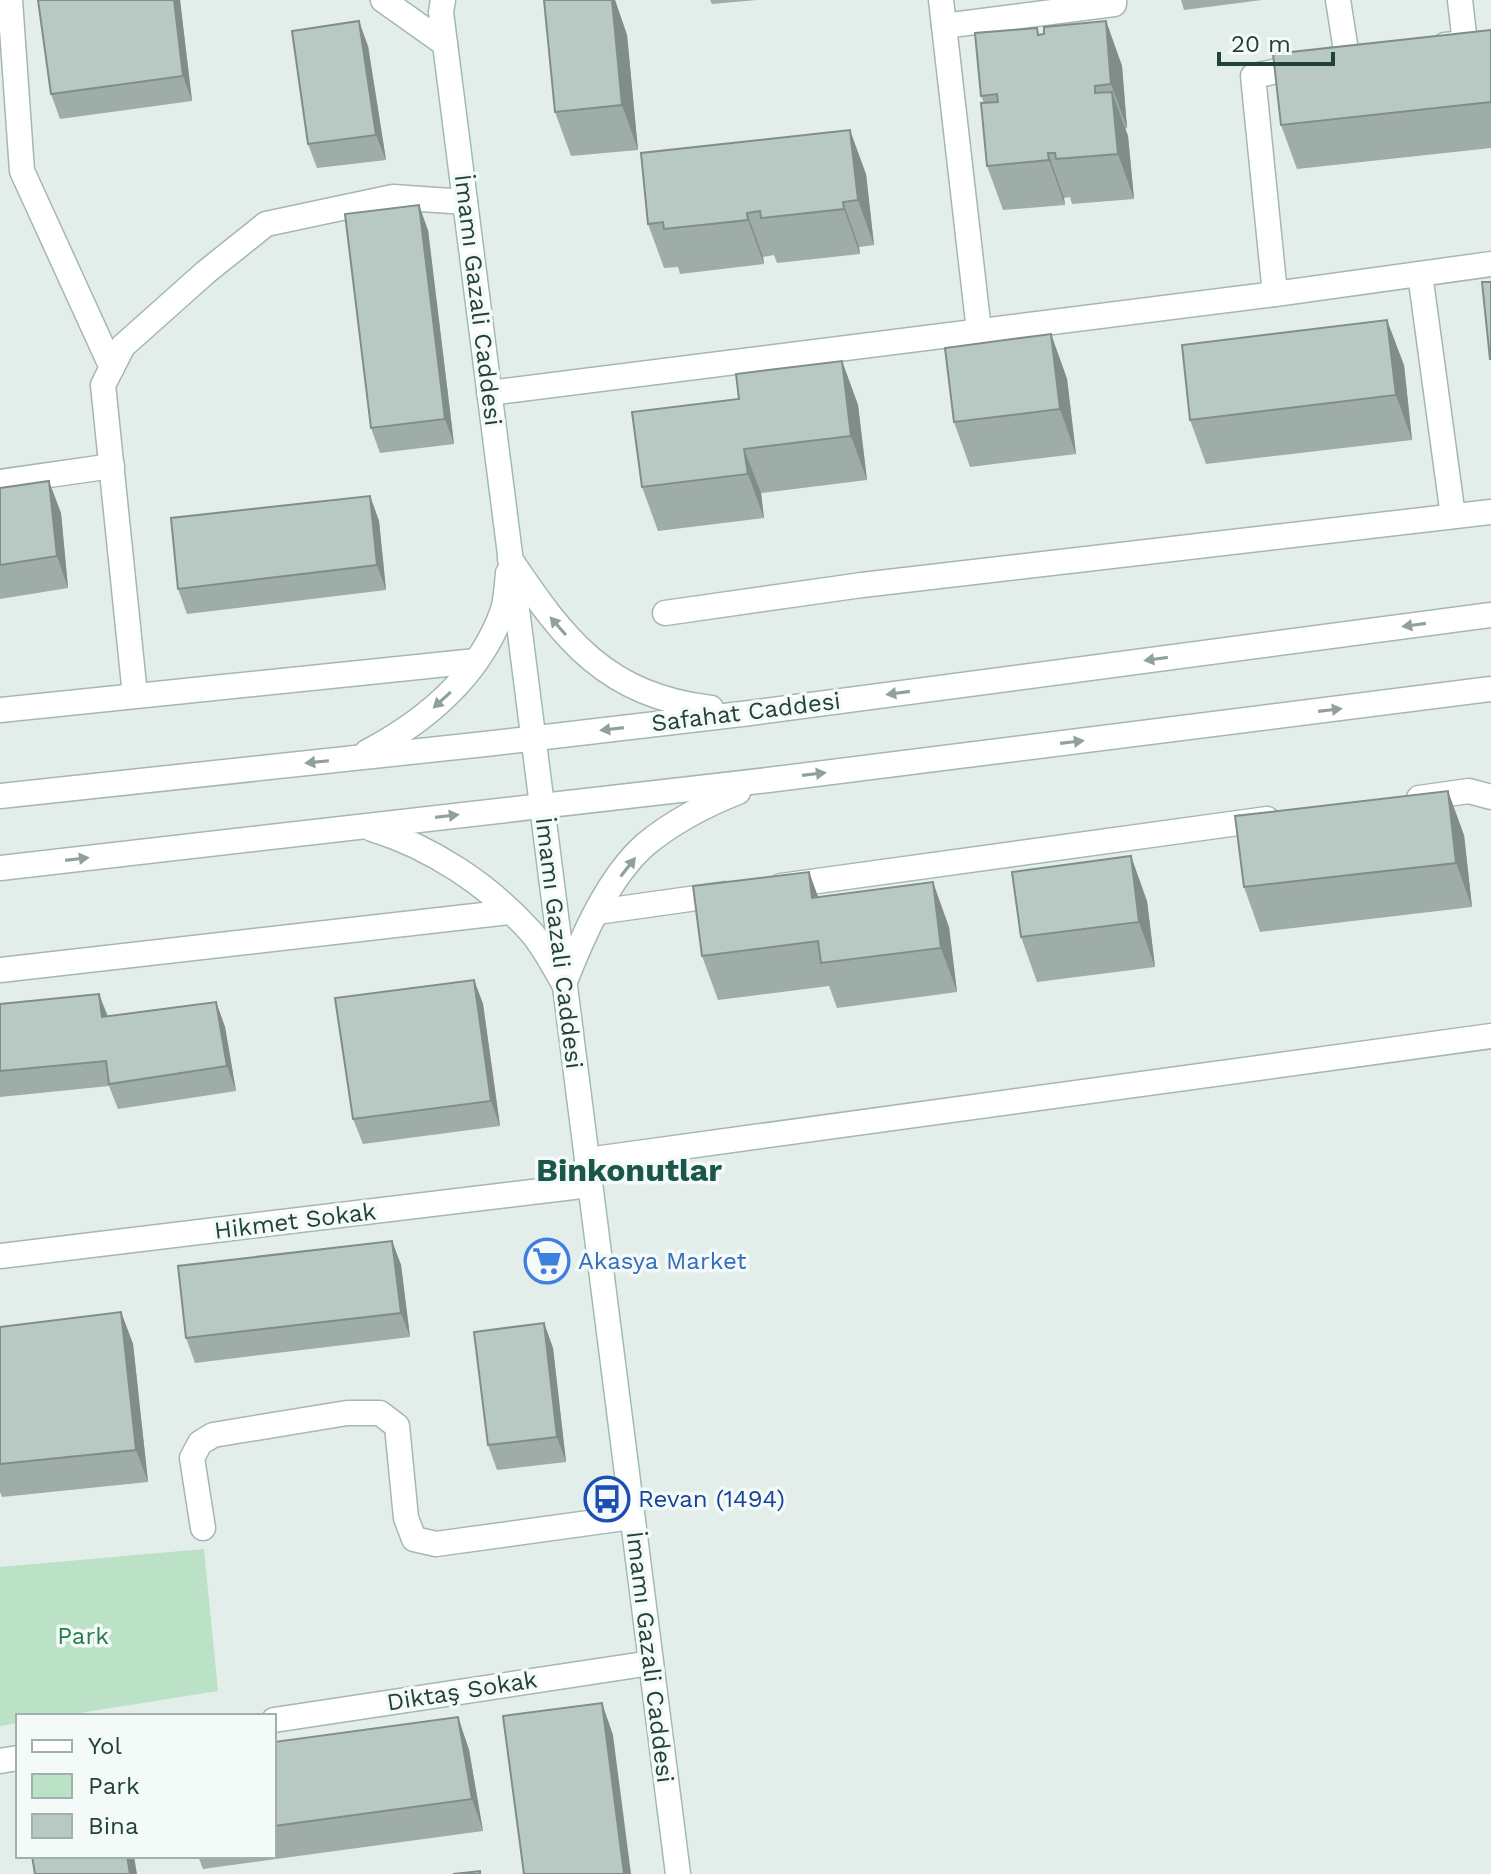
<svg xmlns="http://www.w3.org/2000/svg" width="1491" height="1874" viewBox="0 0 1491 1874" font-family="'Work Sans',sans-serif">
<style>
.green{fill:#bbe1c7}
.lines{fill:none;stroke-linecap:round;stroke-linejoin:round}
.street-casing{stroke:#a5b7b2;stroke-width:27}
.secondary-casing{stroke:#a1bbb3;stroke-width:27}
.street{stroke:#fff;stroke-width:24}
.secondary{stroke:#fff;stroke-width:24}
.wall{fill:#9eada8}
.shaded-wall{fill:#818d88}
.building{fill:#b8c9c3;stroke:#818d88;stroke-width:2}
.oneway{fill:#90a09c}
.labels{text-anchor:middle;dominant-baseline:central;stroke-width:7;stroke-linejoin:round;paint-order:stroke}
.street-label{font-size:24px;fill:#21413a;stroke:#f4faf8}
.shop-label{font-size:24px;fill:#366cbe;stroke:#f4faf8;text-anchor:start}
.transit-label{font-size:24px;fill:#164399;stroke:#f4faf8;text-anchor:start}
.park-label{font-size:24px;fill:#287c4d;stroke:#f4faf8}
.district-label{font-size:32px;font-weight:bold;fill:#1b564a;stroke:#f4faf8}
</style>
<rect width="100%" height="100%" fill="#e3eeea"/>
<polygon class="green" points="204,1549 218,1691 61,1716 18,1716 18,1723 0,1726 0,1567"/>
<g class="lines">
<g class="street-casing">
<g id="street">
<polyline points="10,0 22,171 112,368"/>
<polyline points="383,0 445,44"/>
<polyline points="941,0 979,331"/>
<polyline points="944,26 1114,4 1114,0"/>
<polyline points="1445,45 1465,43 1460,0"/>
<polyline points="1420,274 1453,516"/>
<polyline points="1275,294 1253,76 1347,57 1338,0"/>
<polyline points="489,393 1275,294 1491,264"/>
<polyline points="0,482 112,466"/>
<path d="M510,559c55,82 96,136 201,149"/>
<polyline points="665,613 862,585 1491,512"/>
<polyline points="135,695 103,385 123,346 206,272 266,224 393,197 465,202"/>
<polyline points="0,710 476,661"/>
<path d="M367,752c59,-31 113,-77 136,-142 3,-11 4,-25 5,-37"/>
<polyline points="0,796 485,744 750,713 1491,615"/>
<polyline points="1419,798 1469,791 1491,797"/>
<path d="M372,829c59,18 117,56 159,103 13,15 23,35 33,52"/>
<polyline points="0,868 768,780 1491,689"/>
<polyline points="781,886 1267,819"/>
<polyline points="597,912 725,894"/>
<polyline points="0,970 510,912"/>
<path d="M564,984c18,-46 44,-107 82,-140 28,-23 59,-39 92,-52"/>
<polyline points="587,1160 1491,1036"/>
<polyline points="0,1256 590,1185"/>
<polyline points="203,1528 192,1458 200,1443 213,1435 347,1413 380,1413 397,1426 406,1518 414,1539 436,1544 632,1517"/>
<polyline points="274,1720 651,1663"/>
<polyline points="0,1761 18,1758"/>
</g>
</g>
<g class="secondary-casing">
<polyline id="secondary" points="443,0 441,12 445,44 678,1874"/>
</g>
<use href="#street" class="street"/>
<use href="#secondary" class="secondary"/>
</g>
<g class="wall">
<polygon points="38,0 180,0 192,101 60,119 51,94"/>
<polygon points="544,0 615,0 627,35 638,150 571,156 555,112"/>
<polygon points="710,0 757,0 712,4"/>
<polygon points="1181,0 1262,0 1184,10"/>
<polygon points="1106,21 1122,66 1127,128 1125,129 1128,136 1134,199 1072,204 1070,197 1064,198 1065,205 1003,210 987,166 984,103 981,96 1040,34"/>
<polygon points="1491,30 1491,148 1297,169 1281,125"/>
<polygon points="368,46 386,160 317,168 308,144"/>
<polygon points="866,174 874,245 859,247 860,254 777,263 774,255 763,257 764,264 680,274 678,267 664,268 648,224"/>
<polygon points="428,230 454,444 380,453 371,428"/>
<polygon points="1051,334 1067,379 1076,454 970,467 954,422"/>
<polygon points="842,361 858,405 867,480 761,493 764,518 658,531 642,487 739,399"/>
<polygon points="1404,365 1412,440 1206,464 1190,420"/>
<polygon points="0,488 61,513 68,588 0,599"/>
<polygon points="370,496 379,521 386,590 187,614 178,589"/>
<polygon points="1464,835 1472,907 1260,932 1244,887"/>
<polygon points="809,872 818,897 949,927 957,992 837,1008 829,986 718,1000 702,956"/>
<polygon points="1147,901 1155,967 1037,982 1021,937"/>
<polygon points="474,980 483,1004 500,1126 363,1144 353,1119"/>
<polygon points="99,994 108,1016 216,1002 225,1027 236,1091 118,1109 109,1086 0,1097 0,1004"/>
<polygon points="392,1241 401,1265 410,1337 195,1363 186,1338"/>
<polygon points="121,1312 133,1344 148,1482 2,1497 0,1492 0,1327"/>
<polygon points="544,1323 553,1348 566,1462 497,1470 488,1445"/>
<polygon points="458,1717 469,1750 483,1831 203,1869 198,1856 274,1856 274,1742"/>
</g>
<g class="shaded-wall">
<polygon points="174,0 180,0 192,101 183,76"/>
<polygon points="612,0 615,0 627,35 638,150 622,105"/>
<polygon points="359,21 368,46 386,160 376,135"/>
<polygon points="1106,21 1122,66 1127,128 1111,84"/>
<polygon points="1112,92 1128,136 1134,199 1118,154"/>
<polygon points="850,130 866,174 874,245 858,200"/>
<polygon points="1048,153 1064,198 1065,205 1049,160"/>
<polygon points="843,202 859,247 860,254 844,209"/>
<polygon points="419,205 428,230 454,444 445,419"/>
<polygon points="747,213 763,257 764,264 748,220"/>
<polygon points="1387,320 1404,365 1412,440 1396,395"/>
<polygon points="1051,334 1067,379 1076,454 1060,409"/>
<polygon points="842,361 858,405 867,480 851,436"/>
<polygon points="744,449 761,493 764,518 748,474"/>
<polygon points="49,481 61,513 68,588 57,556"/>
<polygon points="370,496 379,521 386,590 377,565"/>
<polygon points="1448,791 1464,835 1472,907 1456,863"/>
<polygon points="1131,856 1147,901 1155,967 1139,922"/>
<polygon points="809,872 825,916 812,898"/>
<polygon points="933,882 949,927 957,992 941,948"/>
<polygon points="474,980 483,1004 500,1126 491,1101"/>
<polygon points="99,994 108,1019 102,1017"/>
<polygon points="216,1002 225,1027 236,1091 227,1066"/>
<polygon points="392,1241 401,1265 410,1337 401,1313"/>
<polygon points="121,1312 133,1344 148,1482 136,1450"/>
<polygon points="544,1323 553,1348 566,1462 557,1437"/>
<polygon points="602,1703 613,1735 631,1874 624,1874"/>
<polygon points="458,1717 469,1750 483,1831 472,1799"/>
<polygon points="127,1856 134,1856 137,1874 130,1874"/>
</g>
<g class="building">
<polygon points="38,0 174,0 183,76 51,94"/>
<polygon points="544,0 612,0 622,105 555,112"/>
<polygon points="359,21 376,135 308,144 292,31"/>
<polygon points="1106,21 1111,84 1095,86 1095,93 1112,92 1118,154 1056,159 1055,153 1048,153 1049,160 987,166 981,103 998,102 997,94 981,96 975,33 1037,28 1038,35 1044,34 1044,27"/>
<polygon points="1491,30 1491,102 1281,125 1273,54"/>
<polygon points="850,130 858,200 843,202 844,209 761,218 760,211 747,213 748,220 664,229 663,222 648,224 641,153"/>
<polygon points="419,205 445,419 371,428 345,214"/>
<polygon points="1482,282 1491,282 1491,359 1490,359"/>
<polygon points="1387,320 1396,395 1190,420 1182,345"/>
<polygon points="1051,334 1060,409 954,422 945,348"/>
<polygon points="842,361 851,436 744,449 748,474 642,487 632,412 739,399 736,374"/>
<polygon points="49,481 57,556 0,565 0,488"/>
<polygon points="370,496 377,565 178,589 171,518"/>
<polygon points="1448,791 1456,863 1244,887 1235,816"/>
<polygon points="1131,856 1139,922 1021,937 1012,872"/>
<polygon points="809,872 812,898 933,882 941,948 821,963 818,941 702,956 693,886"/>
<polygon points="474,980 491,1101 353,1119 335,998"/>
<polygon points="99,994 102,1017 216,1002 227,1066 109,1084 106,1061 0,1071 0,1004"/>
<polygon points="392,1241 401,1313 186,1338 178,1266"/>
<polygon points="121,1312 136,1450 0,1464 0,1327"/>
<polygon points="544,1323 557,1437 488,1445 474,1332"/>
<polygon points="602,1703 624,1874 524,1874 503,1716"/>
<polygon points="458,1717 472,1799 274,1826 274,1742"/>
<polygon points="32,1856 127,1856 130,1874 35,1874"/>
<polygon points="480,1871 480,1874 453,1874"/>
</g>
<defs><path id="oneway-solid" d="M-6-.8H1V-3.2L6.5 0L1 3.2V.8H-6Z" transform="scale(2)"/></defs>
<g class="oneway">
<use href="#oneway-solid" transform="translate(1414 625) rotate(172)"/>
<use href="#oneway-solid" transform="translate(558 626) rotate(-131)"/>
<use href="#oneway-solid" transform="translate(1156 659) rotate(172)"/>
<use href="#oneway-solid" transform="translate(898 693) rotate(172)"/>
<use href="#oneway-solid" transform="translate(442 700) rotate(137)"/>
<use href="#oneway-solid" transform="translate(1330 710) rotate(-7)"/>
<use href="#oneway-solid" transform="translate(612 729) rotate(173)"/>
<use href="#oneway-solid" transform="translate(1072 742) rotate(-7)"/>
<use href="#oneway-solid" transform="translate(317 762) rotate(174)"/>
<use href="#oneway-solid" transform="translate(814 774) rotate(-7)"/>
<use href="#oneway-solid" transform="translate(447 816) rotate(-7)"/>
<use href="#oneway-solid" transform="translate(77 859) rotate(-7)"/>
<use href="#oneway-solid" transform="translate(628 867) rotate(-52)"/>
</g>
<defs>
<g id="supermarket-ring" transform="scale(2.3)"><circle r="9.5" fill="#f4faf8" stroke="#3f7fe0" stroke-width="1.5"/><path d="M-6-5.5h2.5l.6 2H6L4.5 2H-2.5L-4.4-4H-6ZM-1.5 3.2a1.3 1.3 0 1 0 .1 0ZM3 3.2a1.3 1.3 0 1 0 .1 0Z" fill="#3f7fe0"/></g>
<g id="bus-ring" transform="scale(2.3)"><circle r="9.5" fill="#f4faf8" stroke="#1a4fb4" stroke-width="1.5"/><path d="M-5-6H5V4H4V6H2V4H-2V6H-4V4H-5ZM-3.5-4V0h7V-4ZM-3.5 1.2v1.5H-2V1.2ZM2 1.2v1.5H3.5V1.2Z" fill="#1a4fb4"/></g>
</defs>
<g fill-rule="evenodd">
<use href="#supermarket-ring" x="547" y="1261"/>
<use href="#bus-ring" x="607" y="1499"/>
</g>
<g class="labels">
<g class="street-label">
<text transform="translate(478 300) rotate(83)">İmamı Gazali Caddesi</text>
<text transform="translate(746 712) rotate(-7)">Safahat Caddesi</text>
<text transform="translate(559 943) rotate(83)">İmamı Gazali Caddesi</text>
<text transform="translate(295 1221) rotate(-7)">Hikmet Sokak</text>
<text transform="translate(650 1657) rotate(83)">İmamı Gazali Caddesi</text>
<text transform="translate(462 1691) rotate(-9)">Diktaş Sokak</text>
</g>
<g class="shop-label">
<text x="578" y="1261">Akasya Market</text>
</g>
<g class="transit-label">
<text x="638" y="1499">Revan (1494)</text>
</g>
<g class="park-label">
<text x="83" y="1636">Park</text>
</g>
<g class="district-label">
<text x="629" y="1170">Binkonutlar</text>
</g>
</g>
<rect x="16" y="1714" width="260" height="144" fill="#f4faf8" stroke="#a0b0ac" stroke-width="2"/>
<rect x="32" y="1740" width="40" height="12" fill="#ffffff" stroke="#a0b0ac" stroke-width="2"/>
<text x="88" y="1754" font-size="24" fill="#21413a">Yol</text>
<rect x="32" y="1774" width="40" height="24" fill="#bbe1c7" stroke="#a0b0ac" stroke-width="2"/>
<text x="88" y="1794" font-size="24" fill="#21413a">Park</text>
<rect x="32" y="1814" width="40" height="24" fill="#b8c9c3" stroke="#a0b0ac" stroke-width="2"/>
<text x="88" y="1834" font-size="24" fill="#21413a">Bina</text>
<path d="M1219 52v12h114v-12" fill="none" stroke="#21413a" stroke-width="4"/>
<text x="1231" y="52" font-size="24" fill="#21413a" stroke="#f4faf8" stroke-width="6" paint-order="stroke">20 m</text>
</svg>
